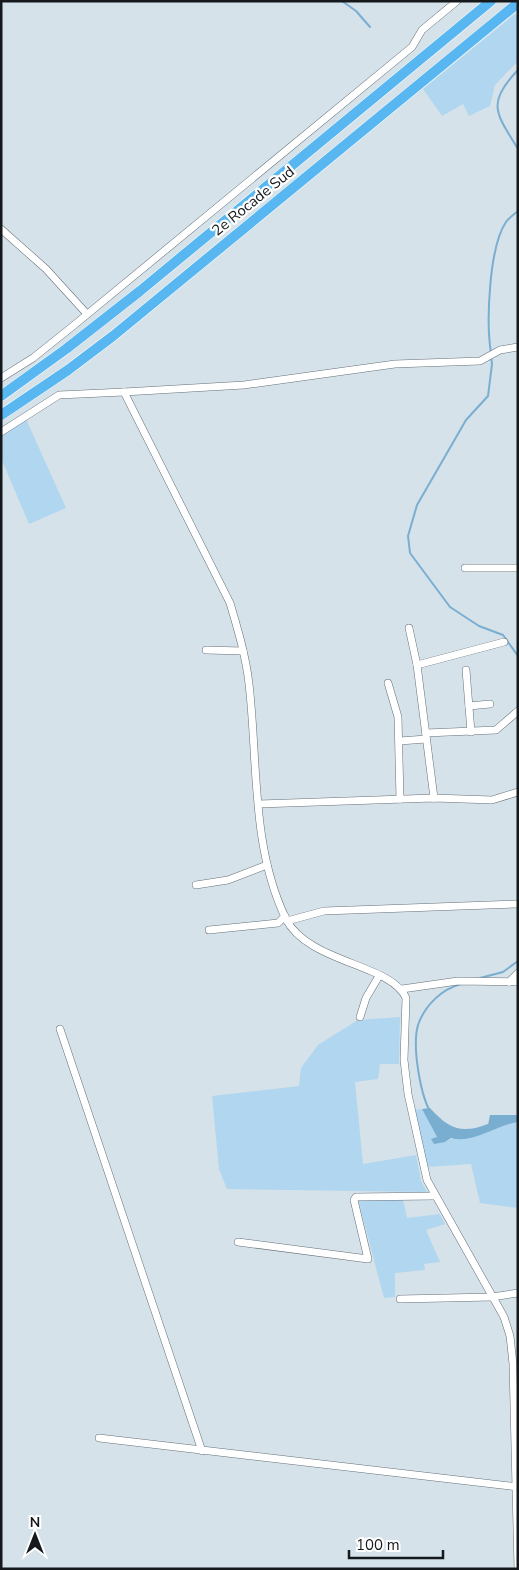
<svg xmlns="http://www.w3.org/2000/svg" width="519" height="1570" viewBox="0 0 519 1570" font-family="'Nunito Sans',sans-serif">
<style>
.green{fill:#b1d6ef}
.forest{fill:#7aaed0}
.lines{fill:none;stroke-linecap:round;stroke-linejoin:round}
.stream{stroke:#7aaed1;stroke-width:2}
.minor-casing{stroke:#667078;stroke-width:8}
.highway-casing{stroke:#fff;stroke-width:11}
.minor{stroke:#fff;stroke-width:7}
.highway{stroke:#58b7f0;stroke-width:10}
.labels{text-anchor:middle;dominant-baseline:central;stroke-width:4.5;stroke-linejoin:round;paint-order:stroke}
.street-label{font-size:15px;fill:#15191c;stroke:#fff}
</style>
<rect width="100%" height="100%" fill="#d5e2ea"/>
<g class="green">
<polygon points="515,14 518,16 518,61 495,85 490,106 469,116 463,104 442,116 423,89"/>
<polygon points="26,419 66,508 29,524 1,458 1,436"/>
<polygon points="400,1017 399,1064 380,1064 378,1079 355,1082 363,1164 416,1155 421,1181 427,1192 227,1189 219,1169 212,1096 299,1086 301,1068 318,1045 358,1020"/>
<path d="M422,1109l15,28 8,5c9,-6 20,-5 31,-7 15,-2 27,-11 42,-13v86l-38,-5 -9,-39 -44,3 -13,-57z"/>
<polygon points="358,1199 403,1200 407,1218 440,1214 445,1224 426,1230 440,1262 424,1264 425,1270 395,1273 395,1297 384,1298"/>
</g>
<path class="forest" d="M430,1108c20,22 30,25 58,17l2,-10h28v7c-22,3 -45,22 -67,16l-6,4 -11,2 -3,-5 6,-2 -15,-28z"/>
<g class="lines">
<g class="stream">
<polyline points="342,1 356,11 370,27"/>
<path d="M518,70c-33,34 -21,44 0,79"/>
<path d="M491,353c-5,-31 -2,-106 15,-131 3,-4 8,-8 12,-11"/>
<polyline points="491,357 492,364 488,396 466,420 417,505 408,536 410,553 450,607 479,626 503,635 518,656"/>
<polyline points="480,978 503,972 518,961"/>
<path d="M461,984c-19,5 -36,21 -43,41 -6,21 2,71 14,90 6,10 18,16 28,20l42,-15 16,-2"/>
</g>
<g class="minor-casing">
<g id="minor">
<polyline points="1,229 46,269 87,314"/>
<polyline points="1,378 33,358 73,326 412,47 422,30 457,1"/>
<polyline points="1,432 59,395 124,392"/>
<polyline points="465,568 518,568"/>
<polyline points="409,628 417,665 434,798"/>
<polyline points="206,650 243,651"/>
<polyline points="417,665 504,642"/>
<polyline points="466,670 471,732"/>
<polyline points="388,683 398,717 400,799"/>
<polyline points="469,706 490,704"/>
<polyline points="426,733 496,730 518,711"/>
<polyline points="400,741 426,739"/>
<polyline points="259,804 434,798 492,800 518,792"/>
<polyline points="196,885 228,880 267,865"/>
<polyline points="287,921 324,911 518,904"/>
<polyline points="209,930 278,923 285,916"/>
<polyline points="509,982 518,973"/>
<polyline points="402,989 458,981 518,982"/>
<polyline points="360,1017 366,998 379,976"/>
<polyline points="60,1029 202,1451"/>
<polyline points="238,1242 368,1259 354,1200 356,1197 434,1196"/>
<polyline points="400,1299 492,1297 518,1293"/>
<polyline points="99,1438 518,1487"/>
<path d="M518,1569l-5,-205 -3,-28 -6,-19 -77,-137 -19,-86 -4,-34 2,-62c-14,-34 -98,-35 -120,-79 -35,-72 -28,-158 -37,-235 -3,-27 -11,-54 -19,-81l-106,-211 120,-7 151,-21 85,-3 20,-11 18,-3"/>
</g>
</g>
<g class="highway-casing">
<g id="highway">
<polyline points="1,396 66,349 140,291 491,1"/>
<polyline points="1,415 68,370 113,336 518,3"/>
</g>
</g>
<use href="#minor" class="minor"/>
<use href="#highway" class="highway"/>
</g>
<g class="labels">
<g class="street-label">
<text transform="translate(253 201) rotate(-39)">2e Rocade Sud</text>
</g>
</g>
<rect width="519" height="1570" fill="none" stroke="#15191c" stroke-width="5"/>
<g transform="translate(35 1535)" stroke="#ffffff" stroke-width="4" paint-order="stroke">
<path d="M0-4L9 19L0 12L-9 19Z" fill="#15191c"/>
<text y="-8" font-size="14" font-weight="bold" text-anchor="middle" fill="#15191c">N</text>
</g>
<path d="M349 1550v8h94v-8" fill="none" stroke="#15191c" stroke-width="2.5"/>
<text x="356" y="1550" font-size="15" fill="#15191c" stroke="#ffffff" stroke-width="4" paint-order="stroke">100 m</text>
</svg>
